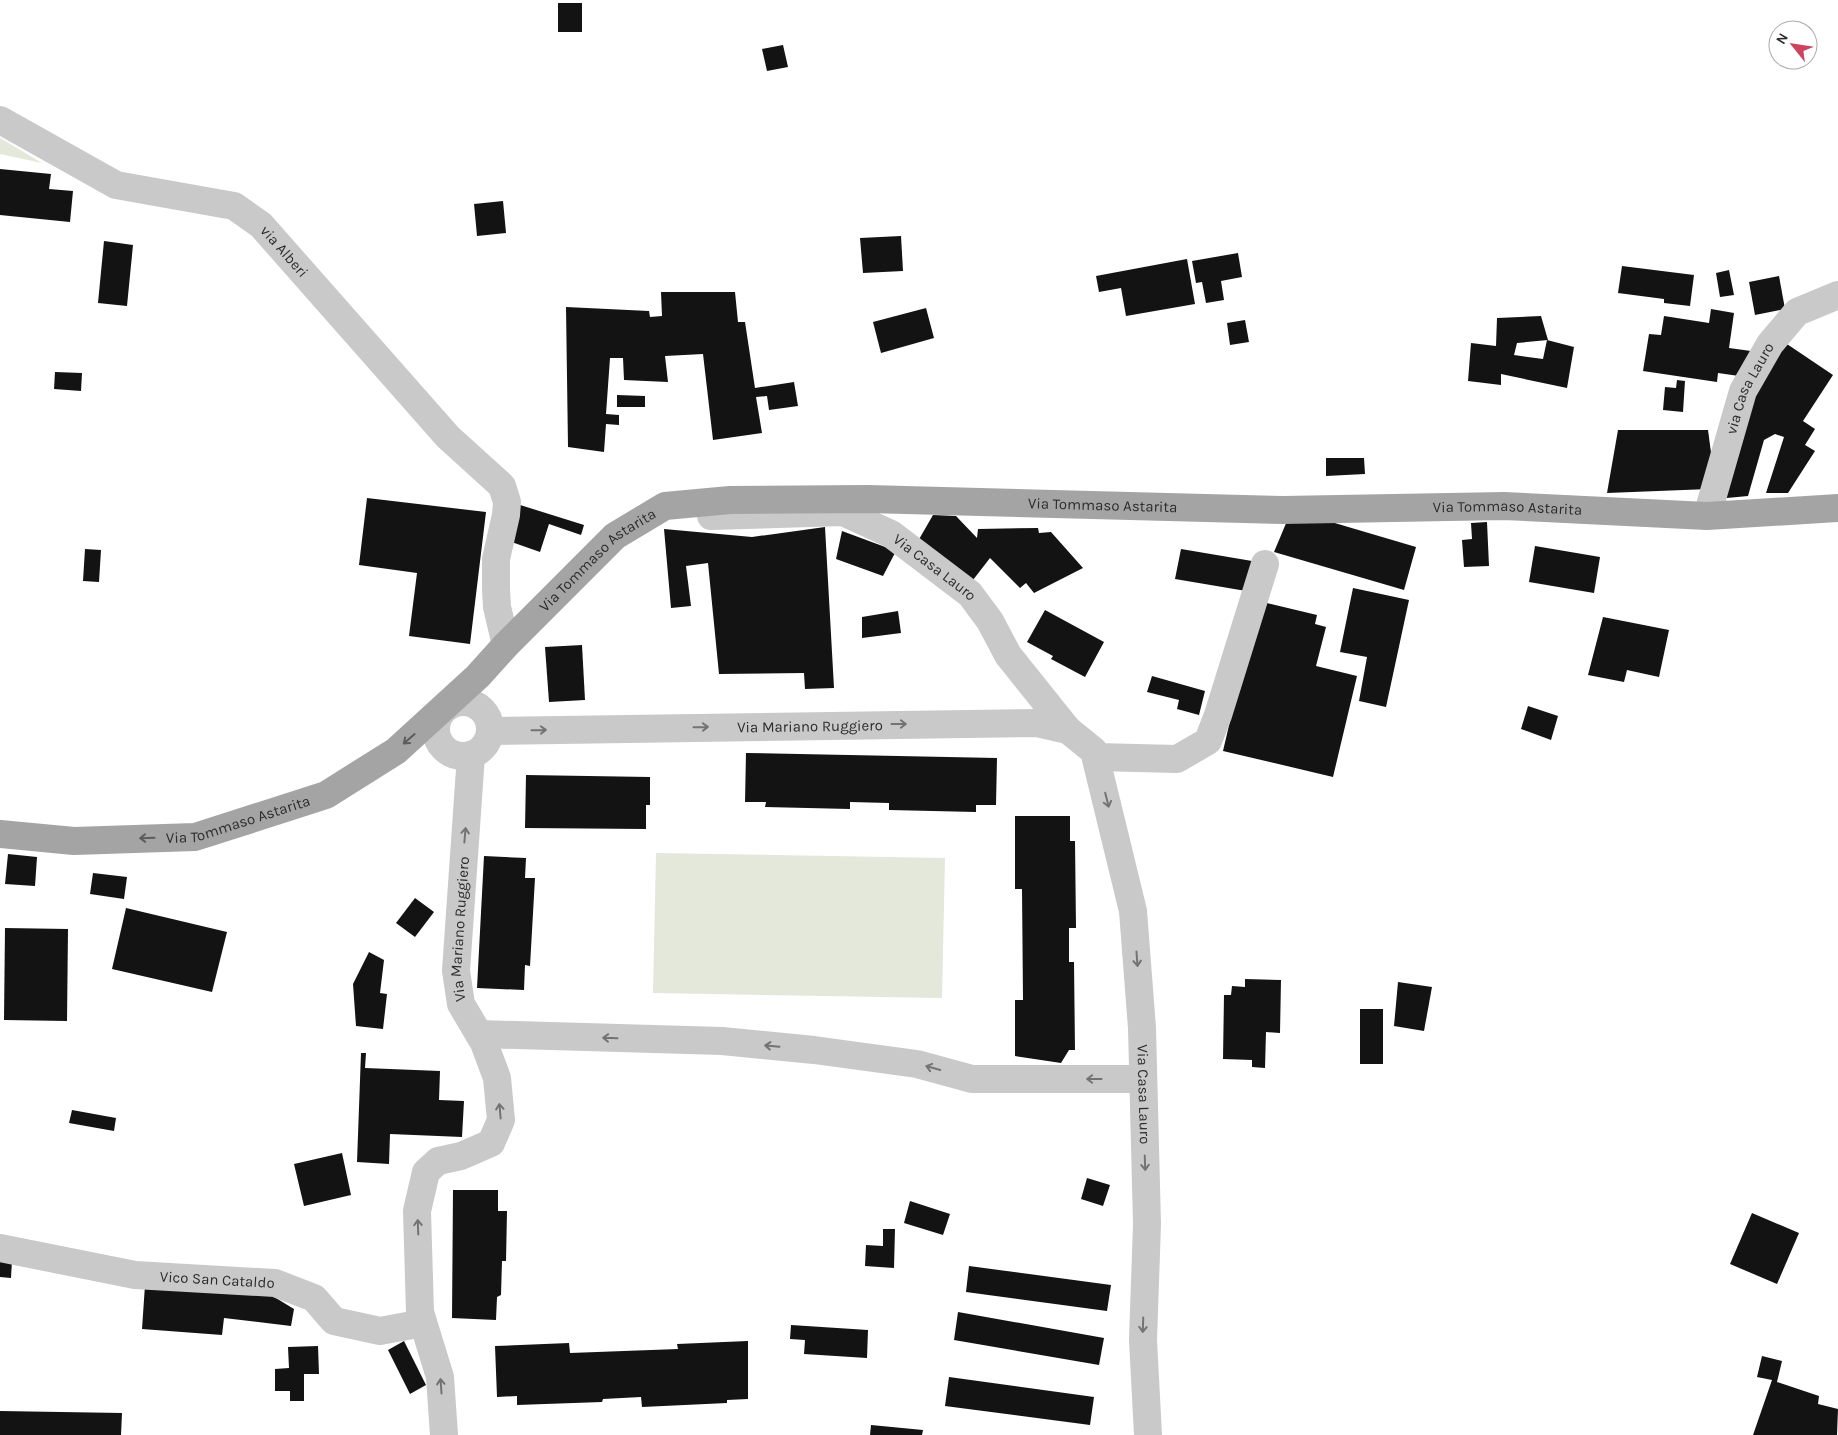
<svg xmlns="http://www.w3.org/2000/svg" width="1838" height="1435" viewBox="0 0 1838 1435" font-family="Karla,sans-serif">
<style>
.green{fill:#e4e8db}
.building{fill:#131313}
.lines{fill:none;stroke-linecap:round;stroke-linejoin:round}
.minor{stroke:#c9c9c9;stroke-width:28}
.major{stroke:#a4a4a4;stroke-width:28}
.oneway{stroke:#737373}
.oneway2{stroke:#5c5c5c}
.labels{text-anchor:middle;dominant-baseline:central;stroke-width:5;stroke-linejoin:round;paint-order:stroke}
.street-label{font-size:15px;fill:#2c2c2c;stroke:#fff}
</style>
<rect width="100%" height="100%" fill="#fff"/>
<g class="green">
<polygon points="0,138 2,139 42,163 0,154"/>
<polygon points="656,853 945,858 942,998 653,993"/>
</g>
<g class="building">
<rect x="558" y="3" width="24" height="29"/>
<polygon points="783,45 788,67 767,71 762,49"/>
<polygon points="0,169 51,174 49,189 73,191 70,222 0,215"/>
<polygon points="503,201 506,233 477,236 474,204"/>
<polygon points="901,236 903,271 863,273 860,238"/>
<polygon points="104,241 133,245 127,306 98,303"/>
<polygon points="1238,253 1242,277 1221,281 1224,300 1206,303 1202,282 1196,283 1192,261"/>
<polygon points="1187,259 1195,304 1126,316 1121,288 1099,292 1096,276"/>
<polygon points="1622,266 1694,275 1690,306 1664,303 1664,299 1618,293"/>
<polygon points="1729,270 1734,295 1720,297 1716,273"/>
<polygon points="1779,276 1785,309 1755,315 1749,282"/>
<polygon points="661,292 735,292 738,322 745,322 755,388 794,382 798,406 769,410 767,396 756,397 762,433 713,440 703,354 665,356 668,382 624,380 623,358 610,358 606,414 619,415 619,425 606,424 604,452 568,447 566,307 649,311 650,317 662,316"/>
<polygon points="926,308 934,338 881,353 873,322"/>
<polygon points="1711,309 1734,313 1729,348 1751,351 1746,377 1718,373 1717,382 1643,371 1649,334 1661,335 1664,316 1709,323"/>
<polygon points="1541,316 1548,340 1517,343 1514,355 1543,359 1547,340 1574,347 1567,388 1501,374 1501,385 1468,381 1471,343 1496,346 1497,318"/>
<polygon points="1245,320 1249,342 1230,345 1227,323"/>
<polygon points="1781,340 1833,375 1803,421 1815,429 1805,445 1815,451 1788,493 1766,493 1784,437 1775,434 1764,440 1748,496 1716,499 1744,391"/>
<polygon points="55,372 82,373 81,391 54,389"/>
<polygon points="1677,380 1685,381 1683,412 1663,410 1665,387 1676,388"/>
<polygon points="617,395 645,396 645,407 617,407"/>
<polygon points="1618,430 1708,430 1712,460 1709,489 1607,493"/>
<polygon points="1326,458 1364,458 1365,474 1326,476"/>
<polygon points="367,498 486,512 470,644 409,636 417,573 359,565"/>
<polygon points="517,504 584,525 581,535 549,524 540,552 506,540"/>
<polygon points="933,515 956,516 977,538 978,529 1038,528 1039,533 1051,532 1083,568 1034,593 1026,583 1020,588 990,558 966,589 914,548"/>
<polygon points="1311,516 1416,547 1404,590 1274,552 1287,521"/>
<polygon points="1487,522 1489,566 1464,567 1462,540 1472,539 1471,523"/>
<polygon points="825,527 834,688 805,689 804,673 719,674 708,563 686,566 691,606 671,608 664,529 752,537"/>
<polygon points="842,531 896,551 883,576 836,559"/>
<polygon points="1535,546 1600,557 1594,593 1529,582"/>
<polygon points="85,549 101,550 99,582 83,581"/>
<polygon points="1181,549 1258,562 1252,592 1175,579"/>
<polygon points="1353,588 1409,600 1386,707 1359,701 1367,657 1340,652"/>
<polygon points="1258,601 1317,615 1315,624 1326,627 1316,666 1357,676 1333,777 1223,751"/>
<polygon points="1045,610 1104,642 1085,677 1051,659 1053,656 1027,642"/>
<polygon points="898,611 901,633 862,638 862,617"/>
<polygon points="1603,617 1669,630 1659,677 1627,670 1624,682 1588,675"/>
<polygon points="582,645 585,700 549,702 545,647"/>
<polygon points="1152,676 1205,691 1199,715 1177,709 1179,700 1147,692"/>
<polygon points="1528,706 1558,716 1551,740 1521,729"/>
<polygon points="746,753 997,758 996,805 976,805 976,812 889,810 889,803 850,802 850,809 765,807 766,802 745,802"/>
<polygon points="526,775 650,777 650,805 646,805 646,829 525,828"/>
<polygon points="1015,816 1070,816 1070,841 1075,841 1076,928 1069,928 1069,962 1074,962 1075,1050 1069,1050 1061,1063 1015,1056 1015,1000 1023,1000 1022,889 1015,889"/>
<polygon points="8,854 37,857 35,886 5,884"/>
<polygon points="484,856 526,858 525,878 535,878 530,966 525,965 524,990 477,988"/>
<polygon points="93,873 127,877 124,899 90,894"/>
<polygon points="415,898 434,912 415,937 396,923"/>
<polygon points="126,908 227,932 212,992 112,969"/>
<polygon points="5,928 68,929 67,1021 4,1020"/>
<polygon points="369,952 384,960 380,993 387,994 383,1029 356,1026 353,984"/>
<polygon points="1245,979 1281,980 1280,1033 1266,1032 1265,1068 1252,1067 1252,1060 1223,1059 1224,995 1231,995 1232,986 1245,987"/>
<polygon points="1398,982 1432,987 1424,1031 1394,1026"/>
<rect x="1360" y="1009" width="23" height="55"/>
<polygon points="361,1053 366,1053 365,1068 440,1071 439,1100 464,1101 462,1137 390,1134 389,1164 357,1162"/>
<polygon points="72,1110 116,1118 114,1131 69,1123"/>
<polygon points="342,1153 351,1195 304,1206 294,1164"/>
<polygon points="1087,1178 1110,1185 1103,1206 1081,1199"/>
<polygon points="453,1190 498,1190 498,1211 507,1211 506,1261 502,1261 501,1295 497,1297 496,1320 452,1318"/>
<polygon points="910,1201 950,1214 943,1235 904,1223"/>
<polygon points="1752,1213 1799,1233 1777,1284 1730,1264"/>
<polygon points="883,1229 895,1229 894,1268 865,1266 866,1245 883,1246"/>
<polygon points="0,1259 12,1260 11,1278 0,1277"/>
<polygon points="969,1266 1111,1285 1107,1311 966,1292"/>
<polygon points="145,1285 266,1292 294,1309 291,1326 224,1318 222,1335 142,1329"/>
<polygon points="958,1312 1104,1338 1099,1365 954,1340"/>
<polygon points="791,1325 868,1330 867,1358 804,1354 805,1340 790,1339"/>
<polygon points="404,1341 426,1385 410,1394 388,1350"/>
<polygon points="748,1341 748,1399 727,1400 727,1403 642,1407 641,1397 603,1399 602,1402 517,1405 517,1396 497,1397 495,1346 569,1343 570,1353 678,1349 677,1344"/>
<polygon points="318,1346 319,1374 304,1374 304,1401 290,1401 290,1391 275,1391 275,1369 289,1368 288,1347"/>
<polygon points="1762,1356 1782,1361 1777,1382 1819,1396 1818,1404 1838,1409 1837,1435 1753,1435 1772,1380 1757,1377"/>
<polygon points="949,1377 1094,1397 1090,1425 945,1406"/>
<polygon points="0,1411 122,1413 121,1435 0,1435"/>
<polygon points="871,1425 923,1430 922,1435 870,1435"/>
</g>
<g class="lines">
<g class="minor">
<path id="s1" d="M0,120l116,65 118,21 27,19 187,212 54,49 5,16 -1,13 -10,44v30l1,18 9,38"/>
<path id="s2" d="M712,502l-1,14 132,-4 48,22 79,60 20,27 18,34 60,75 26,21 39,160 9,117 5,196 -4,116 5,95"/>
<path id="s3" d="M1707,516l36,-125 27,-47 27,-32 41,-17"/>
<circle cx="463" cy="729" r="27"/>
<path id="s4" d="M490,731l547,-8 31,7"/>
<polyline points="1096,757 1177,759 1208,741 1218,715 1265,564"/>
<polyline points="479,1034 722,1041 814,1050 917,1064 972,1079 1143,1079"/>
<path id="s5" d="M0,1248l135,27 140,8 39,15 20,23 46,10 43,-8"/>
<path id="s6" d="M444,1435l-4,-58 -20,-65 -3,-101 9,-39 12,-11 23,-5 30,-13 10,-23 -4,-42 -13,-35 -23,-39 -5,-33 15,-216"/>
</g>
<path class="major" id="s7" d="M0,834l74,7 121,-4 131,-42 70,-44 82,-75 28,-31 109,-109 50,-30 65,-6 138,-1 415,11 221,-4 203,10 131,-8"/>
</g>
<defs><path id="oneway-shaft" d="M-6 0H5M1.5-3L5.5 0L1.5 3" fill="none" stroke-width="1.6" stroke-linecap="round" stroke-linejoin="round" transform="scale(1.25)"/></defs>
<g class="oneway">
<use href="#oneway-shaft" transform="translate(899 724)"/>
<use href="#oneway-shaft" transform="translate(701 727) rotate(-1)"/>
<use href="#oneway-shaft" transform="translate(539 730) rotate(-1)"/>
<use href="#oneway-shaft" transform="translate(1107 800) rotate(76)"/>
<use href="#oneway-shaft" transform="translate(465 835) rotate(-85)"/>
<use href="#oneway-shaft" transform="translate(1137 959) rotate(86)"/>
<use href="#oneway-shaft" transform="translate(610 1038) rotate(-178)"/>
<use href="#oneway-shaft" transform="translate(772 1046) rotate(-175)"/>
<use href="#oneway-shaft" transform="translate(933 1068) rotate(-164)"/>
<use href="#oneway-shaft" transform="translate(1094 1079) rotate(180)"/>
<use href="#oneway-shaft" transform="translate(500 1111) rotate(-95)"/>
<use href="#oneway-shaft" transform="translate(1145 1163) rotate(88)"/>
<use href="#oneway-shaft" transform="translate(418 1227) rotate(-92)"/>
<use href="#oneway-shaft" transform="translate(1143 1325) rotate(92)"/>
<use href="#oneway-shaft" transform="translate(441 1386) rotate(-94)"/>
</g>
<g class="oneway2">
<use href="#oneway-shaft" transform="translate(409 739) rotate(139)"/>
<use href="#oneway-shaft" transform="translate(147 838) rotate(178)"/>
</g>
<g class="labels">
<g class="street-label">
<text stroke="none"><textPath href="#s1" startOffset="321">via Alberi</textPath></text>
<text stroke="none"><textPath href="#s3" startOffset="135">via Casa Lauro</textPath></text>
<text stroke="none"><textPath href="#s7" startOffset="1219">Via Tommaso Astarita</textPath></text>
<text stroke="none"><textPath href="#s7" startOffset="1624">Via Tommaso Astarita</textPath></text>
<text stroke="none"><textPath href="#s7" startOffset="694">Via Tommaso Astarita</textPath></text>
<text stroke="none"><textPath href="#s2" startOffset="254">Via Casa Lauro</textPath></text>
<text stroke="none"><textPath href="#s4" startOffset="320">Via Mariano Ruggiero</textPath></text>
<text stroke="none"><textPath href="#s7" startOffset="241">Via Tommaso Astarita</textPath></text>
<text stroke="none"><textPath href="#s6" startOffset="565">Via Mariano Ruggiero</textPath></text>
<text stroke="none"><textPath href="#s2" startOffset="848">Via Casa Lauro</textPath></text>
<text stroke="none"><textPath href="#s5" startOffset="220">Vico San Cataldo</textPath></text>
</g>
</g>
<g transform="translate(1793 45) rotate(300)"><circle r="24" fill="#ffffff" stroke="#ababab"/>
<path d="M0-4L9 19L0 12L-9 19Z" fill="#ce435f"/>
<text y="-8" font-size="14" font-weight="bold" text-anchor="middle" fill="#2c2c2c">N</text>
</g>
</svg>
